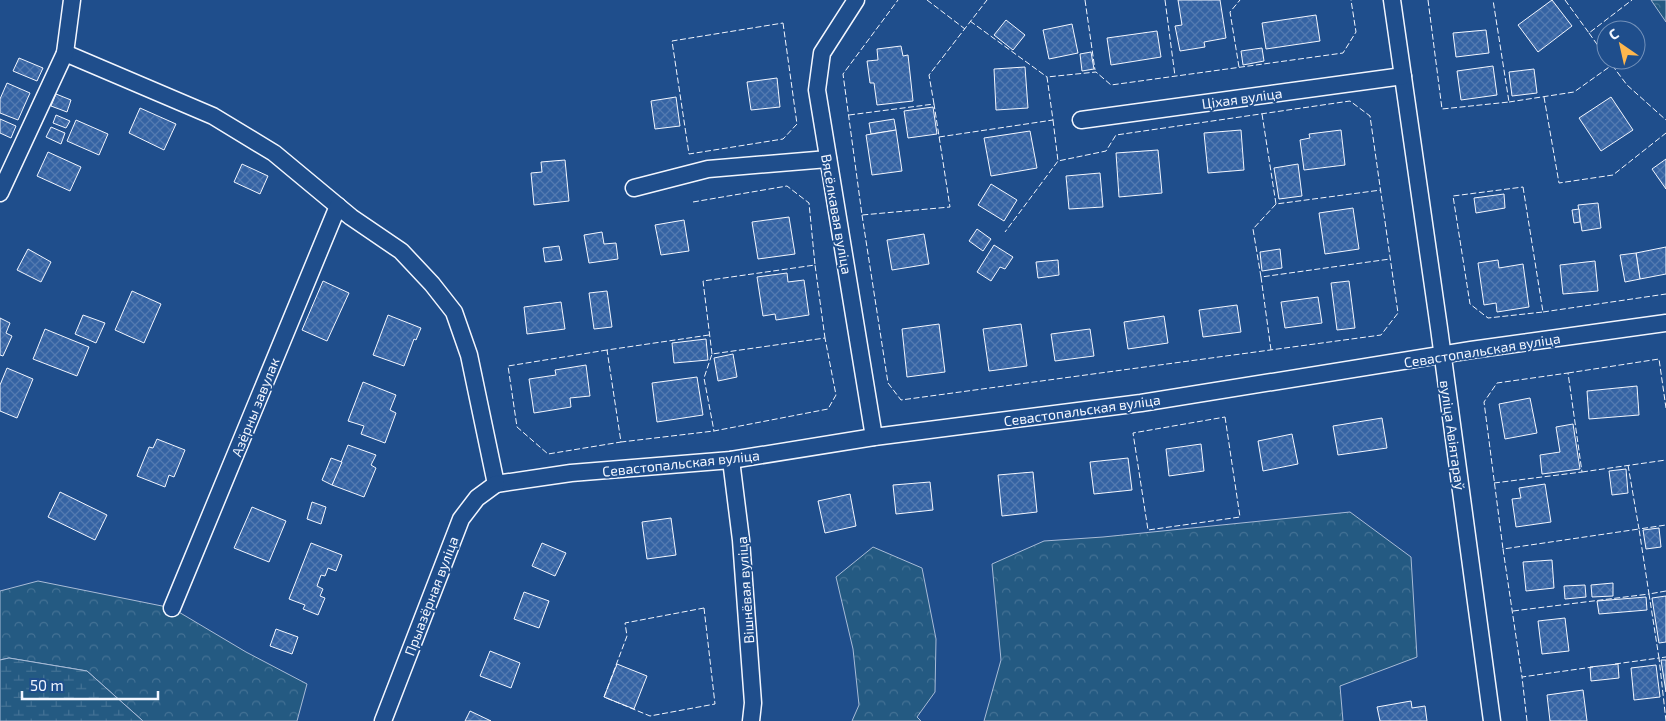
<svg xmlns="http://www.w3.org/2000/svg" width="1666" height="721" viewBox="0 0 1666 721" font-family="'Exo 2',sans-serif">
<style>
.forest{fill:url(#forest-crowns);stroke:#a8bbd7}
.wetland{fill:url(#wetland-marsh);stroke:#a8bbd7}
.building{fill:url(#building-cross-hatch);stroke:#f2f6ff}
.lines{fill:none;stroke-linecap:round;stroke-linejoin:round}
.minor-casing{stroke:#f2f6ff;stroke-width:19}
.minor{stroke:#1f4e8c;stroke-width:16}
.fence{stroke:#f2f6ff;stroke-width:1;stroke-dasharray:6 2.5;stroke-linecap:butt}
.labels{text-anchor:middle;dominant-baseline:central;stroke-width:4;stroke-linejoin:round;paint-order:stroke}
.street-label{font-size:14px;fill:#f2f6ff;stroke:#1f4e8c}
</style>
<defs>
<pattern id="forest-crowns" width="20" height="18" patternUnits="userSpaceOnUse" patternTransform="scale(1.25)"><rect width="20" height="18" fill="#245a82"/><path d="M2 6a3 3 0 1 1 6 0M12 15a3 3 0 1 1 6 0" fill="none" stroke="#447295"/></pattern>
<pattern id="wetland-marsh" width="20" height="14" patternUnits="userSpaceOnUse" patternTransform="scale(1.25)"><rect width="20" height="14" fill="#245a82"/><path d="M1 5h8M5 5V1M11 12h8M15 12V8" fill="none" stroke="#447295"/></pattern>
<pattern id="building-cross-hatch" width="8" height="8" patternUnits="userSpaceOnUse" patternTransform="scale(1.25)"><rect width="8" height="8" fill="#3563a3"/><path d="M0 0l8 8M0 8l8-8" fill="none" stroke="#537ab1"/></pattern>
</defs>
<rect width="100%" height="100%" fill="#1f4e8c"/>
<g class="forest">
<polygon points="1651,0 1666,0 1666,22"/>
<polygon points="1350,512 1411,557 1417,657 1340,686 1343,721 984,721 1001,660 992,564 1044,541 1103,537"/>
<polygon points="873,547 922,568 936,639 935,692 917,717 921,721 852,721 859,705 853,649 836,577"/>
<polygon points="38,581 172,608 246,652 307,684 297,721 143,721 87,671 9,658 0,660 0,591"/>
</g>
<polygon class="wetland" points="9,658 87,671 143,721 0,721 0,660"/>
<g class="building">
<polygon points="1178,0 1220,0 1226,38 1204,42 1205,47 1180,51 1175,26 1182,25"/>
<polygon points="1552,0 1572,26 1538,52 1518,25"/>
<polygon points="1316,15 1320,41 1266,49 1262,23"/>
<polygon points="1006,20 1025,35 1013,50 994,35"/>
<polygon points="1072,24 1078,53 1049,59 1043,30"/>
<polygon points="1486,30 1489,53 1456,57 1453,33"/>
<polygon points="1157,31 1161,57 1111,65 1107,38"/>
<polygon points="901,46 903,56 908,55 913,101 877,105 874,83 870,83 867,61 878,60 877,49"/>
<polygon points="1262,48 1264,61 1243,65 1241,51"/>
<polygon points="1091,52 1094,69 1082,71 1080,54"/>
<polygon points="19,58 43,68 37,81 13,71"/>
<polygon points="1493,66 1497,95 1461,100 1457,71"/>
<polygon points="1025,67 1028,108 996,110 994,69"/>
<polygon points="1534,69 1537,93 1512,96 1509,72"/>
<polygon points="777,78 780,107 751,110 747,82"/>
<polygon points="7,83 30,93 18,120 0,113 0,99"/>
<polygon points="56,94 71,100 67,112 51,106"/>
<polygon points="676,97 680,126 655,129 651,101"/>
<polygon points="1611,97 1633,130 1601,151 1579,118"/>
<polygon points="933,107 937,134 908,138 904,111"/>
<polygon points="140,108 176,124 164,150 129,133"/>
<polygon points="56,115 70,121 66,128 53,123"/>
<polygon points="0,119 16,126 11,138 0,133"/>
<polygon points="894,119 896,130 871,134 869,123"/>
<polygon points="76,120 108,134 99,155 67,141"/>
<polygon points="51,127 65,133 61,144 46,137"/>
<polygon points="896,130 902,171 872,175 866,135"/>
<polygon points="1241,130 1244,170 1208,173 1204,133"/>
<polygon points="1341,130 1345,165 1304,170 1300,140 1310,138 1309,134"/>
<polygon points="1030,131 1037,168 991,176 984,138"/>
<polygon points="1158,150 1162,193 1119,197 1116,153"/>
<polygon points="48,152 81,167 70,191 37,176"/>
<polygon points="1666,159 1666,189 1652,169"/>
<polygon points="565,160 569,201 534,205 531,173 542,172 541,162"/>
<polygon points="242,164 268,176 260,194 234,182"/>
<polygon points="1298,164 1302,196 1279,199 1274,168"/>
<polygon points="1100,173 1103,207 1069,209 1066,176"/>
<polygon points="991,184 1017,200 1004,221 978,205"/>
<polygon points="1504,194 1505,208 1476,213 1474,198"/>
<polygon points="1598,203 1601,228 1582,231 1578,205"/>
<polygon points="1353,208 1359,249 1325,254 1319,213"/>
<polygon points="1579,209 1580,222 1574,223 1572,210"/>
<polygon points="789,217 795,254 758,259 752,222"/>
<polygon points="684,220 689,251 661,255 655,225"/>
<polygon points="977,229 991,239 983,251 969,241"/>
<polygon points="602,232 604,244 616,243 618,259 589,263 584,235"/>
<polygon points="924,234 929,264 892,270 887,240"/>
<polygon points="994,245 1013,257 1005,269 1000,267 991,281 977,272"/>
<polygon points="559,246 562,260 545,262 543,248"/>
<polygon points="1666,247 1666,274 1640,279 1636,253"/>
<polygon points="28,249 51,262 41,282 17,270"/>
<polygon points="1280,249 1282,268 1262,271 1260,252"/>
<polygon points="1636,253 1640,279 1625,282 1620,255"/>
<polygon points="1058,260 1059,275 1038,278 1036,262"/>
<polygon points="1498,260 1499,268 1523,264 1529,307 1497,312 1496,303 1484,305 1478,263"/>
<polygon points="1595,261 1598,291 1563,294 1560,265"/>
<polygon points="787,273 788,282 804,280 809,315 776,320 775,314 763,316 757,277"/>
<polygon points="323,281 349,293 327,341 302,330"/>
<polygon points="1349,281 1355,328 1337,330 1331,283"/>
<polygon points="132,291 161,304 144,343 115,330"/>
<polygon points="607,291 612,327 594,329 589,293"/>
<polygon points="1318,297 1322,323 1285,328 1281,302"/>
<polygon points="561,302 565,329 527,334 524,307"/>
<polygon points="1237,305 1241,332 1203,337 1199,310"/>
<polygon points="83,315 105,323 96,343 75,334"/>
<polygon points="388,315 421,328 416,340 414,339 404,366 373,355"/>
<polygon points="1164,316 1168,343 1128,349 1124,322"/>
<polygon points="0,318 10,323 6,333 12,336 3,356 0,355"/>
<polygon points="939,324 945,372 907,377 902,329"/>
<polygon points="1021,324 1027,366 989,371 983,329"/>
<polygon points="45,329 89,347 77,376 33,359"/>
<polygon points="1090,329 1094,356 1055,361 1051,334"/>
<polygon points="706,339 708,360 674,363 672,343"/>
<polygon points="733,354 737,377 718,381 714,358"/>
<polygon points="586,365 590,396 570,398 571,407 534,413 529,379 556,375 555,370"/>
<polygon points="7,368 33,379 17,418 0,411 0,385"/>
<polygon points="697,377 703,415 657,422 652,383"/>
<polygon points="363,382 396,395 390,410 396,413 385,443 361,434 364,426 348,421"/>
<polygon points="1637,386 1639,415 1589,419 1587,391"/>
<polygon points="1530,398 1537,433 1505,439 1499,404"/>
<polygon points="1382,418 1387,448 1338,455 1333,426"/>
<polygon points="1573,424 1580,469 1542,474 1540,455 1560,452 1556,427"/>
<polygon points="1292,434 1298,464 1263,471 1258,441"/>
<polygon points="157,439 185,450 174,477 169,475 165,487 137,476 149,447 153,448"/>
<polygon points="1201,444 1204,471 1169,476 1166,449"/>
<polygon points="348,445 376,455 371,465 376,468 364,497 332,485"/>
<polygon points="331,458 342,462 332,485 322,480"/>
<polygon points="1128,458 1132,490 1094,494 1090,462"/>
<polygon points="1626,469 1628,493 1612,495 1609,471"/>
<polygon points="1033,472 1037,512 1002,516 998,475"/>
<polygon points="930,482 933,510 896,514 893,485"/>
<polygon points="1545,484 1551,522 1516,527 1512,499 1521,498 1519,488"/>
<polygon points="60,492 107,515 95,540 48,517"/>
<polygon points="850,494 856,526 825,533 818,501"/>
<polygon points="312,502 326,507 321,524 307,519"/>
<polygon points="252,507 286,521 269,562 234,548"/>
<polygon points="671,518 676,555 647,559 642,522"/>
<polygon points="1659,528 1661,547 1646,549 1643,530"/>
<polygon points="311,543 342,555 336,571 328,568 325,576 321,575 317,586 323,589 320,596 325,598 318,615 303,609 305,605 289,599"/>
<polygon points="542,543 566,553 555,576 532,566"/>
<polygon points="1552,560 1554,588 1526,591 1523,562"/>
<polygon points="1613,583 1613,596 1592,597 1591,585"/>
<polygon points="1585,585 1586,597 1565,599 1564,586"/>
<polygon points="524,592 549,601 539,628 514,619"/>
<polygon points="1666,596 1666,642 1659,643 1652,598"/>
<polygon points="1646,597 1647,610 1599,614 1597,601"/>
<polygon points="1565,618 1569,651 1542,654 1538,621"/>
<polygon points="276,629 298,637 292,654 270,646"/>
<polygon points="490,651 520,663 511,688 480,676"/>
<polygon points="1661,660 1666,660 1666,692"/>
<polygon points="617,664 647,676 634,709 604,697"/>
<polygon points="1618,664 1619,678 1591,681 1590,667"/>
<polygon points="1656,665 1660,697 1634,700 1631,668"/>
<polygon points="1583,690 1587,721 1550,721 1547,695"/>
<polygon points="1411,701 1412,708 1425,706 1427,721 1380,721 1377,707"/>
<polygon points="470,711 491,721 465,721"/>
</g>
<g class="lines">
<g class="minor-casing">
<g id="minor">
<polyline points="856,0 822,53 817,90 874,437"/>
<polyline points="1392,0 1439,328 1492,721"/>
<polyline points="65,53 213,116 274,153 351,217 401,251 432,284 454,312 469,355 496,484"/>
<polyline points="1081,120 1403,76"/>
<polyline points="634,188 708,169 828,159"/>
<polyline points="0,193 65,53 72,0"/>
<polyline points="731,460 741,540 753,703 751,721"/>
<polyline points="496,484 571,473 731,460 874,437 1141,403 1471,350 1666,323"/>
<polyline points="172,608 338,206"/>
<polyline points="383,721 461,519 477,498 496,484"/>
</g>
</g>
<use href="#minor" class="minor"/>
<g class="fence">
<polyline points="927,0 965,29"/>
<polyline points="1085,0 1095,70"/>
<polyline points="1165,0 1175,76"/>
<polyline points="1428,0 1442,109 1509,102 1493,0"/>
<polyline points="1565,0 1589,33 1632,0"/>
<polyline points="970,21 1047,77"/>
<polygon points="783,23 797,124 783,139 689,154 672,41"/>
<polyline points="1589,33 1606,57"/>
<polyline points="1612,65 1627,85 1666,120"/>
<polyline points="1239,67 1230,12 1240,0"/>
<polyline points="1544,97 1559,183 1613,175 1666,133"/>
<polyline points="1509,102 1574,92 1612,65 1608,60"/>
<polyline points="934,104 929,75 987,0"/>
<polyline points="1262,114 1276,204"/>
<polyline points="849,115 934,104 950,207 862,215 843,74 898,0"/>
<polyline points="1053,120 1058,161"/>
<polyline points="939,137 1053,120 1047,77 1096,72 1111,85 1343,53 1356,32 1351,0"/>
<polygon points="1523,187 1543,312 1488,318 1470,304 1453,196"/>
<polyline points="693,202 787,186 809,203 815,265"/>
<polyline points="862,215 888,383 901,400 1381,335 1398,313 1370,116 1350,101 1116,135 1106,151 1058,161 1005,232"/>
<polyline points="1261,277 1253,229 1276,204 1381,190"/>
<polyline points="1543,312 1666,294"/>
<polyline points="709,335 607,350 621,442 714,431 828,409 836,395 825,338 712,354 704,378 714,431"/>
<polyline points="607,350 508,366 517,427 548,454 621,442"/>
<polyline points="1271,350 1261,277 1390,259"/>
<polyline points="712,354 703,281 815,265 825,338"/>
<polyline points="1568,373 1659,359 1666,408"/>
<polygon points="1225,417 1240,517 1148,530 1133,433"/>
<polyline points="1628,465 1639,529 1666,525"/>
<polyline points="1582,472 1666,460"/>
<polyline points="1494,483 1582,472 1568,373 1497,383 1484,402 1503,549"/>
<polyline points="1666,591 1649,594 1659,658 1666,657"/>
<polygon points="704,608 715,704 650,716 604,697 627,636 625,623"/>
<polyline points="1513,611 1649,594 1639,529 1503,549 1522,677"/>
<polyline points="1615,664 1659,658 1666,721"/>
<polyline points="1527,721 1522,677 1593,667"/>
</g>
</g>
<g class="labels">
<g class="street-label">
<text transform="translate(1242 98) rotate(-8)">Ціхая вуліца</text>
<text transform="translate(837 214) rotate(80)">Вясёлкавая вуліца</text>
<text transform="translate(1482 350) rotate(-9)">Севастопальская вуліца</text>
<text transform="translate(255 407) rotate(-68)">Азёрны завулак</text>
<text transform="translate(1082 410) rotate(-8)">Севастопальская вуліца</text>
<text transform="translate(1453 435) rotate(82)">вуліца Авіятараў</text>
<text transform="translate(681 463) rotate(-6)">Севастопальская вуліца</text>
<text transform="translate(745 590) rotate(-94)">Вішнёвая вуліца</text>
<text transform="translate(431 596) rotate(-69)">Прыазёрная вуліца</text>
</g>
</g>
<g transform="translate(1621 45) rotate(326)"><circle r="24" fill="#1f4e8c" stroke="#7391ba"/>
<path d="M0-4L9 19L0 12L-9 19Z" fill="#ffb74d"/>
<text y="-8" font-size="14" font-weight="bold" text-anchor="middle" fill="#f2f6ff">С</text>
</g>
<path d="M22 691v8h136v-8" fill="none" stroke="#f2f6ff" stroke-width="2.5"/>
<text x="30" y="691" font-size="15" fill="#f2f6ff" stroke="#1f4e8c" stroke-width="4" paint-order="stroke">50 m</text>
</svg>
